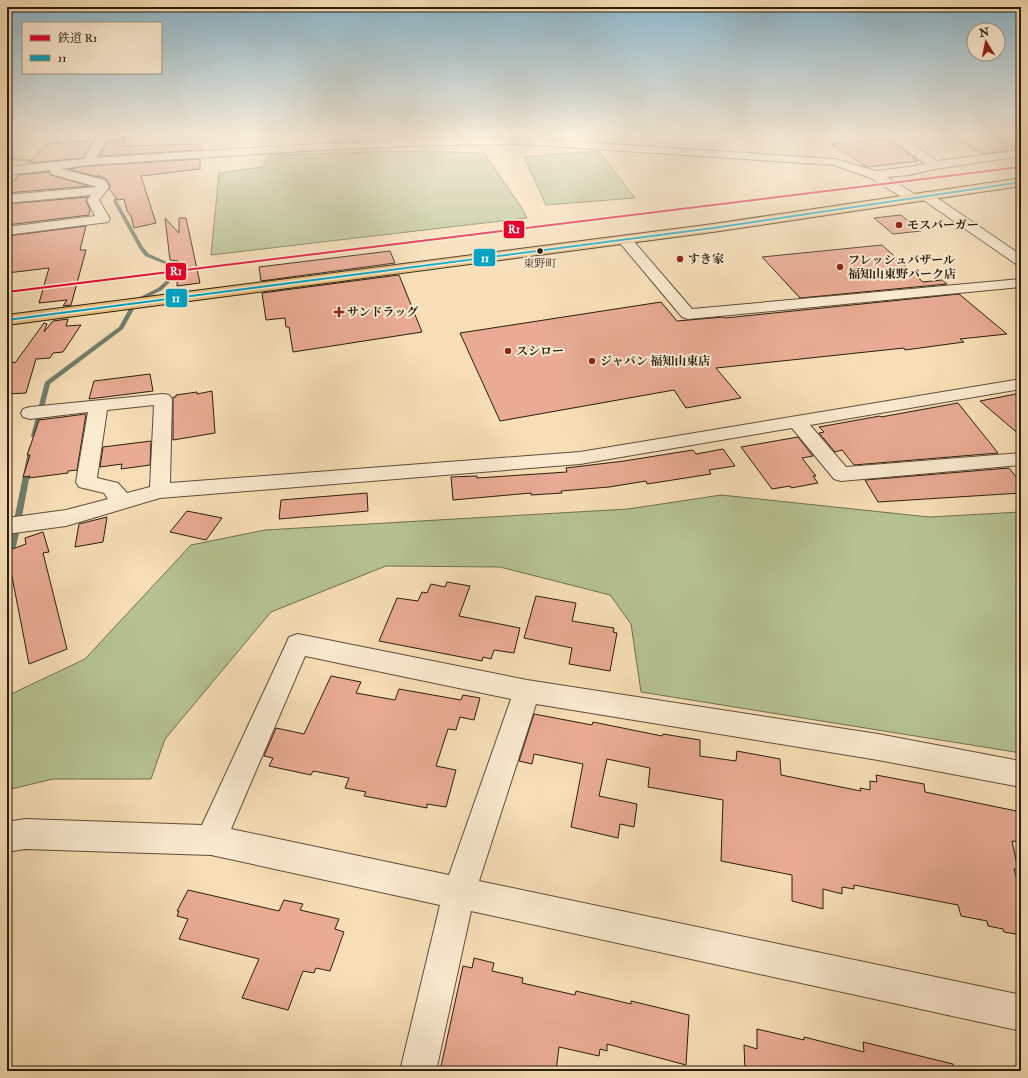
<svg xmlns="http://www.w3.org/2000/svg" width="1028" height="1078" viewBox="0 0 1028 1078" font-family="'IM FELL Double Pica','Noto Serif JP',serif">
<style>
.green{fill:#b6c293;stroke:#707051}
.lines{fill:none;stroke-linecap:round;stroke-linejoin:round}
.stream{fill:#707d6b;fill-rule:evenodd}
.building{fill:#e9ab94;stroke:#2a1d0f}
.minor-casing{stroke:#5d4d39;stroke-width:2}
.major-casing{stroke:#2a1d0f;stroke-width:2}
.minor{fill:#faead0;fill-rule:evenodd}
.major{fill:#ecbf7b;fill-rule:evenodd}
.bus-1-casing{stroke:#faead0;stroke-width:3}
.bus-1{fill:#02a2c4;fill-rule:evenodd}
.rail-1-casing{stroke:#faead0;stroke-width:3}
.rail-1{fill:#e4002b;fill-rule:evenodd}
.poi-dot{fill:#8f2418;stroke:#faead0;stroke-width:1.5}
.bus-dot{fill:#2a1d0f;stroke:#faead0;stroke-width:1.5}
.labels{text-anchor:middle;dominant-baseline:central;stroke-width:4;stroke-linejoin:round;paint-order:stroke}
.far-bus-label{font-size:11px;fill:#2a1d0f;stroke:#faead0}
.far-poi-label{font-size:12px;font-weight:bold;fill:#2a1d0f;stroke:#faead0;text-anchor:start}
.line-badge{stroke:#faead0;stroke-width:1.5}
.badge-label{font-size:11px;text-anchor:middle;font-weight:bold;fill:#fff}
</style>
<rect width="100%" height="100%" fill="#f7deb6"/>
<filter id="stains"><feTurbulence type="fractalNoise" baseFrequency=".005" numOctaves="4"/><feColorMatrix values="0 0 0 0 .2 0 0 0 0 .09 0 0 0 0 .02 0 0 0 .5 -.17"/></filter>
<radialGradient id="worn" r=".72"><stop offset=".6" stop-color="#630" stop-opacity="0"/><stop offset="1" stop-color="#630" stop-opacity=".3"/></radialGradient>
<g class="green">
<polygon points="416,151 484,153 521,207 527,218 211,255 219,173 262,167 270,155"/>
<polygon points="599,151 635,198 546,205 524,157"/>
<polygon points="721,495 929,517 1021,512 1021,753 641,692 631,624 610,595 500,567 386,566 271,612 165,739 151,779 53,779 7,790 7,696 85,659 191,545 265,530 628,509"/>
</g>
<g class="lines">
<g class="stream">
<polygon points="7,158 50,161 113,180 110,181 50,163 7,160"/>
<polygon points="120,188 123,189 117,201 143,247 149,254 174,265 170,282 162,290 138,302 123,329 50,384 37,436 36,437 32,437 31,436 45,382 119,327 134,300 158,288 166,281 170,266 145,256 139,248 113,201"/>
<polygon points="32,445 35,447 18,538 11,568 10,570 7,571 7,554 29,447"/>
</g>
</g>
<g class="building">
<polygon points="950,135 993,135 1020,149 983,154"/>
<polygon points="125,138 122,146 203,144 201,150 99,156 107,142"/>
<polygon points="884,139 900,147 918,161 867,167 832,144"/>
<polygon points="94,140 83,158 29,163 46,144"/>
<polygon points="200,159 200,169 141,176 156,223 134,228 131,216 127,211 124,199 118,200 109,189 110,186 106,179 98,175 98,177 68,169 88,166"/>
<polygon points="49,172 51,175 89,186 7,193 7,189 19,175"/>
<polygon points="88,197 86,201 90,209 89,215 7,225 7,204"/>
<polygon points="901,215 921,231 893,234 874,218"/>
<polygon points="165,218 179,233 179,218 186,218 200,283 177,286 178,261 170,260"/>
<polygon points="86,226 80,250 86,250 71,305 63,306 67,300 39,303 49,268 7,273 7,236"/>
<polygon points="882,245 923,282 942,280 947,284 800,298 762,257"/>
<polygon points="390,251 395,263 261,281 259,267"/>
<polygon points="399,275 422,332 293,352 289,327 286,327 285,318 266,320 262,293"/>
<polygon points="959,294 1007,334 960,339 964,342 905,350 904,348 716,368 741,398 686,408 674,390 500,421 460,333 661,302 677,321 724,317 725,318"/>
<polygon points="68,319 66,326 81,325 63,352 53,353 50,358 36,359 26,393 7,394 7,360 15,363 44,323 47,324 44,332 53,321"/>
<polygon points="150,374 153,391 89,399 94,381"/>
<polygon points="212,391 215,433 173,440 173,397 176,397 176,395 197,392 197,394"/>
<polygon points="1021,393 1021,436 980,401"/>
<polygon points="958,403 998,453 854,465 842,450 835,452 819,433 824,432 819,427 880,416 881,417"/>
<polygon points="86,414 77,470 68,471 68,473 29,478 30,476 23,477 30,455 27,455 31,444 39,420"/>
<polygon points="798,437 813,456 802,458 816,476 813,476 818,483 791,488 790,486 772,489 741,447"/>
<polygon points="151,441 150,465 121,469 122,464 100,467 103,447"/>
<polygon points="723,449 735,466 709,470 711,474 647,484 646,481 609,487 561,491 562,493 531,495 531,493 453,500 451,477 477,476 477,478 567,472 566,468 624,461 693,450 696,454"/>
<polygon points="1009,468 1021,483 1021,493 878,502 865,480"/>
<polygon points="367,493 368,511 279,519 281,500"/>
<polygon points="187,511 222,518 206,540 170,532"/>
<polygon points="107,517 103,542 75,547 79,524"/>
<polygon points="43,532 49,552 43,553 67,649 29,664 7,551 26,544 25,538"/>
<polygon points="447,582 470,586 459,616 520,628 514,653 494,650 491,659 483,657 482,661 379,641 397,598 418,601 422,592 427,593 431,584 445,587"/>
<polygon points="536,596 576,603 572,621 614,628 613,632 617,633 610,671 569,664 572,648 524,638"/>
<polygon points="331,676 361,682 356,693 395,700 399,689 461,700 463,695 480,698 474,720 460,717 456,730 448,729 436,766 456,770 446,807 427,804 427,808 364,796 366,792 345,788 349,778 313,771 311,775 269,766 273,758 264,756 276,728 304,734"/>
<polygon points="534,714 592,725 593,722 662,736 663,734 700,740 700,756 736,761 737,751 780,759 781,775 861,791 860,788 870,790 870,781 877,782 876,775 924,784 925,792 1021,812 1021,842 1012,841 1018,869 1014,869 1021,894 1021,935 1004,932 1003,929 988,926 987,921 961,916 958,905 854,885 854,889 842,887 842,894 823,889 823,909 792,901 792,875 721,861 723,800 648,787 650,768 607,759 599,796 637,804 634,827 620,824 618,838 571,827 583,764 534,754 532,764 519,761"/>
<polygon points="188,890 279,911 284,900 303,904 300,910 339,919 335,929 344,932 330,971 316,968 314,973 303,971 288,1010 242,998 259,959 179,939 188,919 177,916 179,911 177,911"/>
<polygon points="474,958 494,963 492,971 523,978 522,983 575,995 576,991 631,1004 631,1001 689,1015 686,1065 607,1044 607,1051 600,1049 599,1056 559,1047 556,1071 440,1071 463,966 472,968"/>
<polygon points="757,1029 804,1040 804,1037 864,1052 863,1042 953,1064 952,1071 745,1071 744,1045 757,1049"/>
</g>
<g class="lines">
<g class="minor-casing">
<g id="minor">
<path d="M102,135h24l-1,2 -19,4 -10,17c141,-9 281,-20 422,-20l317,21 41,12 33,-4 16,-3 -30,-22 -7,-7h11l38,26 84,-11v6l-86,13 -26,6 -22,2 29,18 2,3 -2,3h-8l-37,-23 -37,-13 -316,-21c-143,0 -287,12 -430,21l-28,4 45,11 4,7 -10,13 11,19 -2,3 -101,13v-8l88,-11 -8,-16 4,-5 -84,8v-8l90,-8 -46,-13 -1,-4 -43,5v-8l77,-8 14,-23z"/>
<polygon points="926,192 930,193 1021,255 1021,265 1016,264 922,199 920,196 922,193"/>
<polygon points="625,236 630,237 692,309 1021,279 1021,287 688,319 682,317 620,243 618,240 620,237"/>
<path d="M1021,379v10l-211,36 36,42 175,-14v12l-180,16 -7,-2 -42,-51 -212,36 -420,34 -94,28 -59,8v-16l59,-8 42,-11 -4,-6 -25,-6 -3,-5 12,-70 -58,7 -7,-2 -2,-4 2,-4 7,-2 133,-13 6,1 3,4 -2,84 410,-31zM154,405l-4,82 -23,6 -9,-10 -21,-5 10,-68z"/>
<path d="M298,634l229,46 351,54 143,27v26l-143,-27 -342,-56 -57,177 542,114v36l-550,-120 -35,160h-36l40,-166 -229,-50 -186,-6 -18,3v-30l18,-3 177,6 84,-181 3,-7zM305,656l206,43 -62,176 -218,-46z"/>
</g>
</g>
<g class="major-casing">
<polygon id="major" points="1021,178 1021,186 713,232 7,325 7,315 713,224"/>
</g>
<use href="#minor" class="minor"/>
<use href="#major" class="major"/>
<g class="bus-1-casing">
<polygon id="bus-1" points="1021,181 1021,183 713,229 7,321 7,319 713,227"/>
</g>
<use href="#bus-1" class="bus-1"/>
<g class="rail-1-casing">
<polygon id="rail-1" points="1021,166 1021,168 7,293 7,291"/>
</g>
<use href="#rail-1" class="rail-1"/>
</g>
<linearGradient id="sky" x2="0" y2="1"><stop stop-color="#8ab8cf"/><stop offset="0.47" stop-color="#fbf0de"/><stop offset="1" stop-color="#fbf0de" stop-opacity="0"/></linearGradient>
<rect width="1028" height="286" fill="url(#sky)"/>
<g class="poi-dot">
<circle cx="899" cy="225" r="4"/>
<circle cx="680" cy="259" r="4"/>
<circle cx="840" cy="267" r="4"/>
<path d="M337 306h4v4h4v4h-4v4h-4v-4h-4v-4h4z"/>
<circle cx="508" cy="351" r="4"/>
<circle cx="592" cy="361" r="4"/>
</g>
<circle class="bus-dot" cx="540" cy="251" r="3.5"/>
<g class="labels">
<g class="far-bus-label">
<text x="540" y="263">東野町</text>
</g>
<g class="far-poi-label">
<text x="907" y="225">モスバーガー</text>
<text x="688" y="259">すき家</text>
<text x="848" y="260">フレッシュバザール<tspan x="848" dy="14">福知山東野パーク店</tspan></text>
<text x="347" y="312">サンドラッグ</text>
<text x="516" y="351">スシロー</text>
<text x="600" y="361">ジャパン 福知山東店</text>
</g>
</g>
<g class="line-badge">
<rect x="503" y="220" width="22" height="19" rx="4" fill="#e4002b"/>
<rect x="473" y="248" width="23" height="19" rx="4" fill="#02a2c4"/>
<rect x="165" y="262" width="22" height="19" rx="4" fill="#e4002b"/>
<rect x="165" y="288" width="23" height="20" rx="4" fill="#02a2c4"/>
</g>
<g class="badge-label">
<text x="514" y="233">R1</text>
<text x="485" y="262">11</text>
<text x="176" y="275">R1</text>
<text x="176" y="302">11</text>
</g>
<rect width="1028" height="1078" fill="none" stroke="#f7deb6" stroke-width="24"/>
<rect x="8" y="8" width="1012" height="1062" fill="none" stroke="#2a1d0f" stroke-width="2"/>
<rect x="12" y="12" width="1004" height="1054" fill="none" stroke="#2a1d0f"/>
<rect x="22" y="22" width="140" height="52" fill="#faead0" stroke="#a79883"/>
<rect x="30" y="35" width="20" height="6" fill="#e4002b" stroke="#a79883"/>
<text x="58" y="42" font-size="12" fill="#2a1d0f">鉄道 R1</text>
<rect x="30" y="55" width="20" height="6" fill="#02a2c4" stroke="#a79883"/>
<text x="58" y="62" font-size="12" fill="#2a1d0f">11</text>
<g transform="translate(986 42) rotate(350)"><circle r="19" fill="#faead0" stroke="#a79883"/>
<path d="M0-3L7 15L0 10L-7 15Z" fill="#8f2418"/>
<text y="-6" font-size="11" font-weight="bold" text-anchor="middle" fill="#2a1d0f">N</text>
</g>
<rect width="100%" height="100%" filter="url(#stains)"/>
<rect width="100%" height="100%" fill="url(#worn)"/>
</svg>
